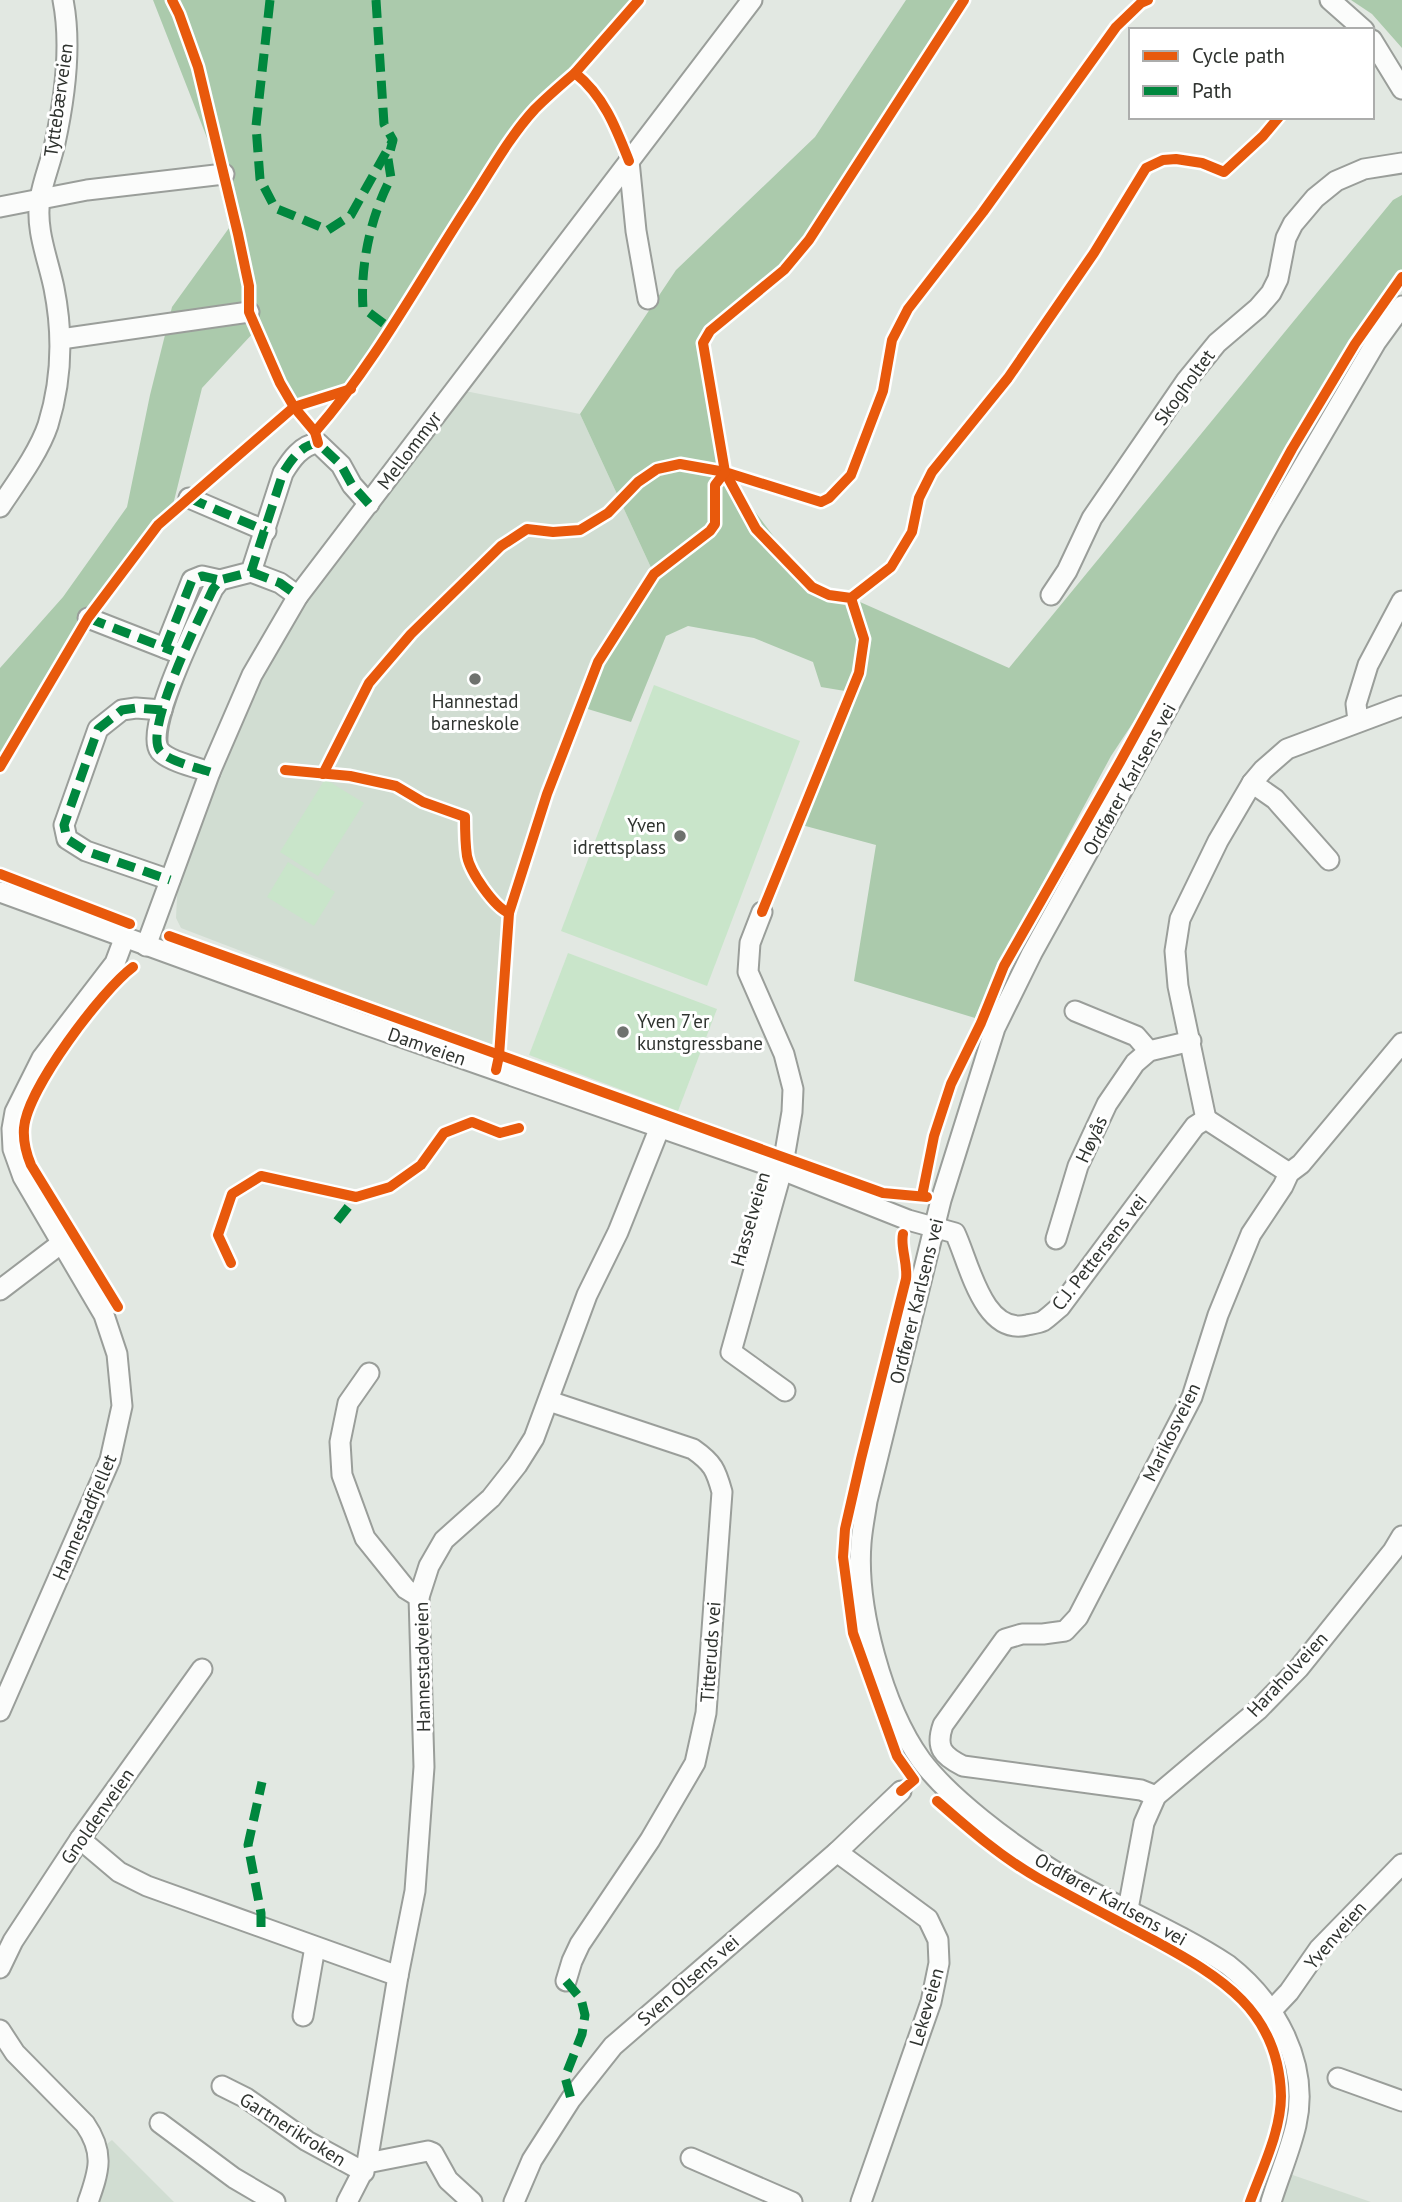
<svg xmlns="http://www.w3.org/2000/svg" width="1402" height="2202" viewBox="0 0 1402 2202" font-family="'PT Sans',sans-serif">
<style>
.built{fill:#d1ddd2}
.green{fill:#c9e5ca}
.forest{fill:#abcaac}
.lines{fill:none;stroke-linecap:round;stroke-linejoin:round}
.minor-casing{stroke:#9a9e9a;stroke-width:23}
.minor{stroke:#fbfcfb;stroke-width:19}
.quiet{stroke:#00873e;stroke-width:9;stroke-dasharray:18 9;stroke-linecap:butt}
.cycleway-casing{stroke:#fff;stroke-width:15}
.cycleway{stroke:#e8590c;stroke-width:10}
.poi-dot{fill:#6e726e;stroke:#fff;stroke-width:2.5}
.labels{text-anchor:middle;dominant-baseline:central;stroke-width:6;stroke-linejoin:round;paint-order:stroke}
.street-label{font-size:19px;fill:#2f332f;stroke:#fff}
.poi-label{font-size:19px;fill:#2f332f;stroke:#fff}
</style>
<rect width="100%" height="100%" fill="#e2e8e2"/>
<g class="built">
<polygon points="455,389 580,414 654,574 598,662 547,794 509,913 499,1050 181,928 176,918 179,857 252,675"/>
<polygon points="112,2140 174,2202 97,2202 110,2163 107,2144"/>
<polygon points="1281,2171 1371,2202 1271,2202"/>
</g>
<g class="green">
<polygon points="654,685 800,741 707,986 561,931"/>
<polygon points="325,779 364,803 318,876 280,852"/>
<polygon points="288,862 335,892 314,926 267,897"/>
<polygon points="568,953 717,1009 678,1111 529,1055"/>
</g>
<g class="forest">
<polygon points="153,0 639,0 575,73 534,110 484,181 381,347 351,389 294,407 280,383 255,331 202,388 171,513 158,525 56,673 0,767 0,668 63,597 127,507 150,395 172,307 229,228 209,143"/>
<polygon points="906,0 964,0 808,240 784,270 710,331 703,343 725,472 812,587 829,595 851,598 1009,668 1393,200 1402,195 1402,273 1355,344 1292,449 1185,644 1111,756 1000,962 975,1018 854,981 876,845 798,824 851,692 821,687 813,662 754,638 688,626 666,636 631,722 581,707 598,662 654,574 580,414 676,270 815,137"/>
<polygon points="1351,0 1402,0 1402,48 1372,14"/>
</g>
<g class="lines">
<g class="minor-casing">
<g id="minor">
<polyline points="1330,0 1364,30"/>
<polyline points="1372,40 1402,89"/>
<polyline points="629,161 636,231 648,299"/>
<polyline points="0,207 87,190 224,174"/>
<polyline points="61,339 249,312"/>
<polyline points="189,498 266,531"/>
<path d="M0,507c16,-24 39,-55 48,-82 14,-45 15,-92 6,-137 -6,-29 -19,-59 -14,-89 3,-19 11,-37 15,-56 10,-46 17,-97 8,-143"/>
<polyline points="251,572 280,583 298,596"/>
<polyline points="1051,595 1067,571 1092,518 1186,381 1217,343 1258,308 1271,293 1278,279 1286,238 1293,224 1315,198 1336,181 1364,169 1402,163"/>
<polyline points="88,618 175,652"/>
<polyline points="165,648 192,580 202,576 220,580"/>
<polyline points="162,710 136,708 122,710 98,729 64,825 67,839 86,851 170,880"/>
<polyline points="1358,721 1356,704 1368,665 1402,601"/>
<path d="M210,772c-12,-4 -42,-11 -50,-21 -17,-21 41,-136 53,-162l7,-9 31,-8 32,-99c8,-13 18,-28 35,-30l23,22 11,20 17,19"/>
<polyline points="1252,783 1275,799 1329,860"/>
<path d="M0,892l361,131 421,147 126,50 47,13c14,29 28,103 72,92 5,-1 12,-2 16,-4 6,-4 12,-10 17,-14l135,-181 11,-7 83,54"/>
<polyline points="762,912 750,943 748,972 784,1054 793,1089 792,1112 782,1170 731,1352 785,1391"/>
<polyline points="146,946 210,772 252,675 298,596 752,0"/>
<polyline points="1075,1011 1136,1036 1149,1051"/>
<polyline points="1206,1119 1178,986 1175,951 1180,919 1218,841 1252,783 1263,770 1287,749 1402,706"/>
<polyline points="1056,1239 1078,1166 1107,1104 1135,1063 1149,1051 1191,1041"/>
<polyline points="0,1290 63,1242"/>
<polyline points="369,1373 348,1403 340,1442 342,1475 365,1538 406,1589 419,1597"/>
<path d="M549,1401l144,48c20,14 23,21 29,43l-16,221 -11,50 -45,77 -70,104 -8,17 -6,20"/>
<polyline points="0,1711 110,1460 122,1406 117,1354 104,1315 23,1177 13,1149 12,1129 15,1112 42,1058 115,963 124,939"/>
<path d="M1156,1796l-15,-6 -178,-24c-20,-10 -28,-18 -20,-41l62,-86 17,-5h21l22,-3 13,-14 114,-220 26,-82 33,-81 32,-48 6,-13 12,-9 101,-121"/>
<polyline points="80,1839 119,1872 147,1886 398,1976"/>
<polyline points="837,1852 928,1919 938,1940 939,1963 931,2002 861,2202"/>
<polyline points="1128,1909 1144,1823 1156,1796 1258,1710 1299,1668 1393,1551 1402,1536"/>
<polyline points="0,1968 13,1941 80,1839 202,1669"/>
<polyline points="1272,2010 1289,1992 1319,1949 1402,1864"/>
<polyline points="303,2016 315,1947"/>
<path d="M0,2030l15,23 70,71c20,29 14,47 3,78"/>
<polyline points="1338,2078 1402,2101"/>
<polyline points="222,2086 246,2098 307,2141 364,2172"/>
<polyline points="160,2123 234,2178 275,2202"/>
<polyline points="691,2158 792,2202"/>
<polyline points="367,2163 428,2151 433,2153 448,2180 472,2202"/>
<polyline points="347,2202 367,2163 398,1976 415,1891 424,1767 419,1597 429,1566 444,1540 491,1498 517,1465 534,1438 587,1295 618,1232 660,1127"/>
<polyline points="514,2202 532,2160 571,2099 613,2046 837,1852 901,1791"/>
<path d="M1271,2202c8,-26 19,-51 25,-77 14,-62 -21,-123 -68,-160 -56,-37 -120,-61 -177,-96 -40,-25 -102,-71 -130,-109 -38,-53 -65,-152 -60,-217 1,-14 4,-28 6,-42l74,-301 54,-172 37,-75 238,-430 106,-181 26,-36"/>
</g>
</g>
<use href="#minor" class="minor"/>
<g class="quiet">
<polyline points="270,0 256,126 260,179 275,208 328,230 351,215 393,140"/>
<path d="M376,0l8,124 9,16 -5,19 3,19c-20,37 -31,87 -28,130l28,21"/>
<polyline points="189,498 266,531"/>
<polyline points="251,572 280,583 298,596"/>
<polyline points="88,618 173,651"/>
<polyline points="165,648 192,580 202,576 220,580"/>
<polyline points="162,710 136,708 122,710 98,729 64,825 67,839 86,851 170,880"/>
<path d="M210,772c-12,-4 -42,-11 -50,-21 -17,-21 41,-136 53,-162l7,-9 31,-8 32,-99c8,-13 18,-28 35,-30l23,22 11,20 17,19"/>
<polyline points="337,1221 356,1197"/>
<polyline points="261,1927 261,1913 248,1845 262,1782"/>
<polyline points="566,1981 581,1999 585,2015 582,2034 565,2077 571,2099"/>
</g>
<g class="cycleway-casing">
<g id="cycleway">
<polyline points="172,0 179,14 198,67 238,234 249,286 249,312 280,383 294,407 315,432 318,443"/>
<polyline points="964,0 809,240 784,270 710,331 703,343 725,472 821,502 829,498 851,475 883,391 892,340 908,309 983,212 1116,27 1141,3 1148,0"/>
<polyline points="575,73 639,0"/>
<path d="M315,432c60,-69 103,-149 153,-226 21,-32 41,-69 67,-97 13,-13 27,-25 40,-36 29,23 41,55 54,88"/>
<polyline points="725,472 756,529 812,587 829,595 851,598 864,639 859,673 762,912"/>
<polyline points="851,598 891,567 912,532 919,498 932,472 1008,378 1094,253 1146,168 1163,160 1176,159 1202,163 1224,172 1263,136 1279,117"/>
<polyline points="0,767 88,618 158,525 294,407 351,389"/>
<path d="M285,770l65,6 46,10 27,16 42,15c0,13 0,26 2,39 3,16 27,51 42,57"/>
<polyline points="323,774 369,683 411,634 501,546 527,529 553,532 580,530 608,513 638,482 657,469 680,464 725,472"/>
<polyline points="0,874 130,924"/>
<polyline points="169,936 883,1193 927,1197"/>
<polyline points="496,1070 499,1056 509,913 547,794 598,662 654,574 710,531 715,524 715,485 725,472"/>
<polyline points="922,1196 934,1136 951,1084 981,1023 1004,966 1120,762 1292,449 1355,344 1402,277"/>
<polyline points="231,1263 218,1235 232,1194 261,1176 356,1197 390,1187 421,1165 444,1133 472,1122 500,1133 519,1128"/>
<path d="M118,1307l-87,-142c-5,-12 -8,-24 -7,-37 3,-39 78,-138 109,-161"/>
<path d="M901,1791l13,-11 -17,-24 -44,-123 -10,-76 2,-28 16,-70 45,-180c2,-16 -6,-32 -3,-45"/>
<path d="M937,1801c32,28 64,56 101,77 39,22 78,42 117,63 66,36 124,70 126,155 0,35 -19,73 -31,106"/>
</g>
</g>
<use href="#cycleway" class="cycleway"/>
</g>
<g class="poi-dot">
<circle cx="475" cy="679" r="7"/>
<circle cx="680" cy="836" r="7"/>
<circle cx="623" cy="1032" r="7"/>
</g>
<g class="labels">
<g class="street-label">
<text transform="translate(58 100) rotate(-82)">Tyttebærveien</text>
<text transform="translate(1184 387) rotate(-54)">Skogholtet</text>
<text transform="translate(409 450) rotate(-53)">Mellommyr</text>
<text transform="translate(1129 779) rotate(-61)">Ordfører Karlsens vei</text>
<text transform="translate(427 1046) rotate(19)">Damveien</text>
<text transform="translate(1091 1139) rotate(-65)">Høyås</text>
<text transform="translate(750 1219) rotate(-74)">Hasselveien</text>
<text transform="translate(1099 1252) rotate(-52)">C.J. Pettersens vei</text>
<text transform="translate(916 1301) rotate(-76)">Ordfører Karlsens vei</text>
<text transform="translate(1171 1432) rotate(-64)">Marikosveien</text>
<text transform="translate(84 1517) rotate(-67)">Hannestadfjellet</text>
<text transform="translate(710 1652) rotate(-86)">Titteruds vei</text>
<text transform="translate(422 1667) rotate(-91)">Hannestadveien</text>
<text transform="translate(1287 1674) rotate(-47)">Haraholveien</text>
<text transform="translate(97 1816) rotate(-55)">Gnoldenveien</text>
<text transform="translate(1111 1899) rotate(29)">Ordfører Karlsens vei</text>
<text transform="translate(1335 1935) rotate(-49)">Yvenveien</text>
<text transform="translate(688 1980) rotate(-41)">Sven Olsens vei</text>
<text transform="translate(926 2007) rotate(-74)">Lekeveien</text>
<text transform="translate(293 2129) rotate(32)">Gartnerikroken</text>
</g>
<g class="poi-label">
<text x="475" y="701">Hannestad<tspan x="475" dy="22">barneskole</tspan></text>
<text x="666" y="825" text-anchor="end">Yven<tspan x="666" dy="22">idrettsplass</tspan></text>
<text x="637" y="1021" text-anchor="start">Yven 7'er<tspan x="637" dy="22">kunstgressbane</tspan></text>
</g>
</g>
<rect x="1129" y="28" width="245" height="91" fill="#ffffff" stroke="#acadac" stroke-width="2"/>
<rect x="1143" y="51" width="35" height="10" fill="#e8590c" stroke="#acadac" stroke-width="2"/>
<text x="1192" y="63" font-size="21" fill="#2f332f">Cycle path</text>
<rect x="1143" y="86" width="35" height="10" fill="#00873e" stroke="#acadac" stroke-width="2"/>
<text x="1192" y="98" font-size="21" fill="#2f332f">Path</text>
</svg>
